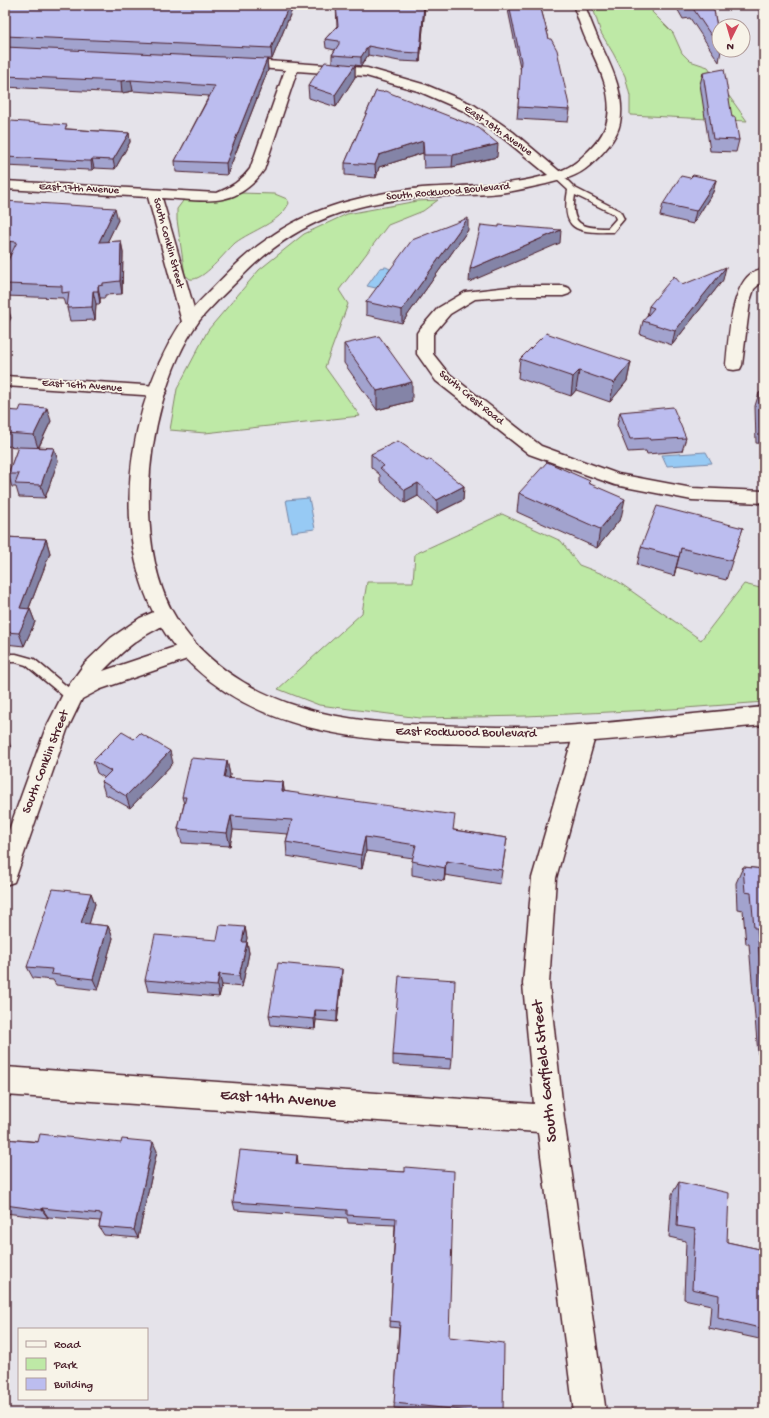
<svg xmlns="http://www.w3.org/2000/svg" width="769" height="1418" viewBox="0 0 769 1418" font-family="'Gochi Hand',sans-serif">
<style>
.green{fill:#bee9a6;stroke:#848468}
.water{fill:#97caf4;stroke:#7886a4}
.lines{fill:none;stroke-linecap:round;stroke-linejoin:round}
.lane-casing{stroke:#4a1f2b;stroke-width:3}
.street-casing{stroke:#4a1f2b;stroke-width:3}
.secondary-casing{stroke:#4a1f2b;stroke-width:3}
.lane{fill:#f7f3e8;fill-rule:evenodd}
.street{fill:#f7f3e8;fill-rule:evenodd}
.secondary{fill:#f7f3e8;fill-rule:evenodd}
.wall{fill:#a2a3ce;stroke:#4a1f2b}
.shaded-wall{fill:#8484a7;stroke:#4a1f2b}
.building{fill:#bcbdef;stroke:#4a1f2b}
.labels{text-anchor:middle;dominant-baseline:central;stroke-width:3.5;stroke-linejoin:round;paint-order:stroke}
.far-street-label{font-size:11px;fill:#4a1f2b;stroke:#f7f3e8}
.street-label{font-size:13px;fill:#4a1f2b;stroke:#f7f3e8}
.near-street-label{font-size:16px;fill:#4a1f2b;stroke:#f7f3e8}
</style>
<rect width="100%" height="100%" fill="#e5e3ea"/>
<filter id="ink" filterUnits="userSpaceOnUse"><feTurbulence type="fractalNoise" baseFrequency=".025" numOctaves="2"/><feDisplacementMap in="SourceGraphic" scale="8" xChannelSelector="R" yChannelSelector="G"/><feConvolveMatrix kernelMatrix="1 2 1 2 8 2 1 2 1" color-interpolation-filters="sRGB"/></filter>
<g filter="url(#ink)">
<g class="green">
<polygon points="592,5 650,5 654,7 652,12 673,33 682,53 690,61 708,67 747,121 630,115 630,96 625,76 613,53 601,33"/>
<path d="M239,193l36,1 12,5 2,4c-9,20 -37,27 -54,40 -10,9 -32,39 -45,36l-5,-4 -8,-55v-11l9,-12c19,1 35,3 53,-4z"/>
<polygon points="438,200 423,211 388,225 339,290 348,304 325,367 360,416 205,433 170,430 177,389 208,330 259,270 304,234 347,214 417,201"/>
<polygon points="502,514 561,541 579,565 613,578 701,640 744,584 764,589 764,702 672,709 526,716 420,718 319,705 278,689 362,613 367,582 413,582 415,554"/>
</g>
<g class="water">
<polygon points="386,267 396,272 380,289 367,286 380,268"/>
<polygon points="706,452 712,463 667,466 662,455"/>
<polygon points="309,498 315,529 292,532 286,500"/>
</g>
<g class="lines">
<g class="lane-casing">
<g id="lane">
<path d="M555,174h6l14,14 45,23 4,8 -11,13h-3c-35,1 -49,-3 -42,-42l-13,-12zM575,195l39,19 2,5 -8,9c-28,0 -38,-4 -33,-33z"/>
<polygon points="5,654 16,654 34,659 76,694 78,697 76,700 72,702 68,700 26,665 16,662 5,662"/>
</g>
</g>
<g class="street-casing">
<g id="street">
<path d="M237,59l130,9 59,17 48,20 39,27 52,44 -2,3 -5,1 -5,-1 -50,-41 -39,-27 -46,-20 -52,-15 -69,-5 -33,99c-28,40 -60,30 -102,28l36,124 -2,3 -6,2 -6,-2 -2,-3 -34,-125 -143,-8v-8l212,12c13,-5 25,-13 33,-24l35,-99 -52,-4 -2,-3 2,-3z"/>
<path d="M764,269v11l-10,9 -4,12 -8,64 -2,4 -6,1 -6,-1 -2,-4c3,-24 4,-95 38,-96z"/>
<polygon points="518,286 563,286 569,288 571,291 569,294 563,296 518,296 475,299 450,314 433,334 433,354 448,373 541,446 618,474 692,488 764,491 764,503 692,500 615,485 529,454 436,381 417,354 417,333 419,330 438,308 465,292"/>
<polygon points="5,376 158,386 164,387 167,391 164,395 158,396 5,386"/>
<path d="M163,608l7,2 3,5c-6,11 -22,16 -32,23 -14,9 -26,21 -38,33l86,-29 7,2 4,6 -4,6 -95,33 -19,10 -15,31 -50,144 -3,8 -9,3v-44l40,-111 19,-38 21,-29 26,-25 29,-20z"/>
<polygon points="585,724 593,727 596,733 556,878 549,984 564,1119 606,1413 574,1413 538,1132 5,1095 5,1067 534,1104 523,984 532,878 574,733 577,727"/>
</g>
</g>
<g class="secondary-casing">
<path id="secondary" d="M573,5h12c3,10 7,19 11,29 12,27 30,57 24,89 -3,16 -19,33 -31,43 -12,11 -28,14 -43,18 -15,3 -30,7 -46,9 -26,3 -52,2 -78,4 -60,5 -110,19 -157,58 -16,13 -30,29 -45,43 -7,8 -15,15 -21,23 -32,43 -49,117 -50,169 -1,41 4,85 23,121 26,48 78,81 128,96 45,14 92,17 138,18 42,2 83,3 125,1 67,-4 134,-13 201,-19v18c-66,6 -131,14 -197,18 -45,3 -90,1 -135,0 -83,-3 -174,-16 -237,-75 -93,-84 -77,-248 -14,-345 8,-11 17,-20 27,-30 18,-18 36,-38 58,-53 46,-34 100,-46 156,-52 40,-3 79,-1 118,-11 16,-4 30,-8 42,-20 10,-9 20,-19 24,-32 10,-30 -10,-63 -22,-90 -4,-10 -7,-20 -11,-30z"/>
</g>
<use href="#lane" class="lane"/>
<use href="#street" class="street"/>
<use href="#secondary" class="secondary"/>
</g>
<g class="wall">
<polygon points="5,5 294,5 272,59 267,59 268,70 227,175 176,172 175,161 209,96 133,91 122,93 5,87"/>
<polygon points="336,5 425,5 420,62 399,61 368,55 361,66 355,65 355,77 336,107 309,98 308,86 332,63 332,55 335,50 326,48 325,39 337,26"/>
<polygon points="507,5 540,5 549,39 570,110 568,122 517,119 521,72"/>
<polygon points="675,5 713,5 719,38 719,50 721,50 719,62 690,18 683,19"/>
<polygon points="764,64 764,75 763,70"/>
<polygon points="703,73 732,117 739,140 736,152 710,151 700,84"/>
<polygon points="376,91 497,157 452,167 424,168 423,153 379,167 376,178 345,175 345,163"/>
<polygon points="68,129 129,133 130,142 115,169 94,168 92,170 89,170 5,166 5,131"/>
<polygon points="690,178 716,180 713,192 693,224 660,216 663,204"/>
<polygon points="5,201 118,220 107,242 121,241 123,253 122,294 105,295 105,298 100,298 100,304 96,304 95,320 70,321 67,308 68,305 65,305 63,298 5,296 5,266 11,254 5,254"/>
<polygon points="468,230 402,323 366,315 366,302"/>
<polygon points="723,280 672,345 640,334 643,321 647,317 649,306 682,285"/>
<polygon points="344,344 412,401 377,410 344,363"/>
<polygon points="520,359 631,362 627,381 610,402 576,390 571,396 518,378"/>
<polygon points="764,392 764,444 756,443 755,406 759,393"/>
<polygon points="5,410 51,421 39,447 54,448 58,461 45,498 19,497 16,487 12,487 8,474 18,447 5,446"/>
<polygon points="620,412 686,438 682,451 647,454 646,451 628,452 617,425"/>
<polygon points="371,454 427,461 464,486 463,500 437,513 418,496 405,503 380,481 380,475 371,467"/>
<polygon points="589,484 621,518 597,548 517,512 519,493"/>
<polygon points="743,528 726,580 676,567 674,576 637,565 641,547"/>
<polygon points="5,537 46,539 50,553 29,608 30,609 35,622 24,646 5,644"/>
<polygon points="93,761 173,763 130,808 105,794 101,781 105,778 97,773"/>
<polygon points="227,761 230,775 229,779 283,782 284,791 454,830 507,838 500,884 445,875 444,881 412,875 412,861 413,858 366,851 362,869 287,856 286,842 288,834 233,830 230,846 182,843 178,829 184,804 182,797"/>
<polygon points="743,867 764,869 764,1054 758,1054 749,944 746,944 743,910 737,909 736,883"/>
<polygon points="91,893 95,904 89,924 108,926 113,938 98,990 56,985 53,980 33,978 27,967"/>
<polygon points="245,927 247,938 246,942 247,942 249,953 242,987 222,985 219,997 148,991 145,980 217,940"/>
<polygon points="342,980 337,1022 316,1020 315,1029 271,1025 269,1015"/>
<polygon points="393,1055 452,1059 451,1069 393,1065"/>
<polygon points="5,1139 157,1151 138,1238 104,1235 99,1227 100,1221 48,1217 48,1218 5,1213"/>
<polygon points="297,1155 298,1164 337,1168 405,1172 449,1337 503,1413 442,1413 394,1408 399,1328 390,1327 395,1225 348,1223 347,1218 235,1210 233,1202"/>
<polygon points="679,1182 727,1242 764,1250 764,1340 709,1328 711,1305 684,1299 686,1241 669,1237 672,1194"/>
</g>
<g class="shaded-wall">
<polygon points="289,5 294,5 272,59 271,48"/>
<polygon points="424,5 425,5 420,62 420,53"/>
<polygon points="368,46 368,55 361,66 361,57"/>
<polygon points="267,59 268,70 227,175 226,163"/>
<polygon points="355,65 355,77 336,107 335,95"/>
<polygon points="131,80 133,91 122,93 121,81"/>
<polygon points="129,133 130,142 115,169 113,160"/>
<polygon points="423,141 423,153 379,167 376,178 375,165 379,155"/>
<polygon points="498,144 497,157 452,167 453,155"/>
<polygon points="92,159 94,168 92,170 91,161"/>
<polygon points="716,180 713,192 693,224 696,211"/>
<polygon points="115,208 118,220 101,255 99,242"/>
<polygon points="468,218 468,230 402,323 402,310"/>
<polygon points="561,230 560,243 469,282 470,269"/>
<polygon points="121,241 123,253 122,294 120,281"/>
<polygon points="726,267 723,280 672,345 675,331"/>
<polygon points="98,286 100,298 100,304 98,291"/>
<polygon points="93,291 96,304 95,320 92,307"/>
<polygon points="7,305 11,318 5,329 5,309"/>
<polygon points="631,362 627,381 610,402 614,383"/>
<polygon points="579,371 576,390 571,396 573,377"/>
<polygon points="412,382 412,401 377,410 377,391"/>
<polygon points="47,408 51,421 38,448 34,435"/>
<polygon points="54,448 58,461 45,498 41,485"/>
<polygon points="418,483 418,496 405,503 405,490"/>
<polygon points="464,486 463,500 437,513 437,500"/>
<polygon points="625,499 621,518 597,548 600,529"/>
<polygon points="46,539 50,553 24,621 20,608"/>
<polygon points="681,548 676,567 674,576 679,557"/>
<polygon points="30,609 35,622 24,646 19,633"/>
<polygon points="6,735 11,748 5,759 5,737"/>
<polygon points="170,751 173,763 130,808 126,796"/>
<polygon points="227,761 230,775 226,792 224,778"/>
<polygon points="283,782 285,797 282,791"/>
<polygon points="231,816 233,830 230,846 227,833"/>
<polygon points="365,837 366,851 362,869 361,855"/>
<polygon points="446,861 445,875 444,881 445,868"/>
<polygon points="91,893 95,904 86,935 81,923"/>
<polygon points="108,926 113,938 98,990 93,979"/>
<polygon points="245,927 247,938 244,953 242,942"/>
<polygon points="247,942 249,953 242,987 239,976"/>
<polygon points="342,969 342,980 337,1022 337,1011"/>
<polygon points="219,974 222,985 219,997 217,986"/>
<polygon points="315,1010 316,1020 315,1029 314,1019"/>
<polygon points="153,1142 157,1151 138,1238 134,1230"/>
<polygon points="297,1155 298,1163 297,1172 296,1164"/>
<polygon points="42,1208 48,1217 48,1218 42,1210"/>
</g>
<g class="building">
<polygon points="5,5 289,5 271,48 5,36"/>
<polygon points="336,5 363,5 363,6 365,5 424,5 420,53 399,52 368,46 361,57 332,55 339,44 339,41 325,39 338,26"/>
<polygon points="509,5 540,5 549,39 551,39 557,50 570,110 518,107 521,61"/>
<polygon points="684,5 713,5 719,38 719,47 692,7 685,7"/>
<polygon points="5,47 267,59 226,163 175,161 215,86 131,80 121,81 5,76"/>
<polygon points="325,62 355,65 335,95 308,86"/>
<polygon points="724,69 732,117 735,117 739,140 713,139 703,73"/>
<polygon points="376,91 382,92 385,91 479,128 498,144 453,155 424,155 423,141 379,155 375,165 345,163"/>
<polygon points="11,121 67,125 65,129 129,133 113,160 92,159 91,161 87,161 5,157 5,131"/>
<polygon points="693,175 716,180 696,211 663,204 681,176 690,178"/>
<polygon points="5,201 115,208 99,242 121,241 120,281 103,283 103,285 98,286 98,291 93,291 92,307 67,308 69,292 62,293 62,286 5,284 5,266 17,242 5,241"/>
<polygon points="468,218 402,310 366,302 412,240"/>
<polygon points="481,225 499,227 499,225 561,230 470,269"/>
<polygon points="726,267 675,331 643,321 654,308 649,306 674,276 682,285"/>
<polygon points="546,333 631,362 614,383 579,371 573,377 520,359"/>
<polygon points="379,336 412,382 377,391 344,344"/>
<polygon points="764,392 764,430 760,429 759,393"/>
<polygon points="21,406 47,408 34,435 5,433 5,410 19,411"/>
<polygon points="673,407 686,438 650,440 649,438 630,439 620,412"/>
<polygon points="398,441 427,461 430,459 464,486 437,500 418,483 405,490 380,468 384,466 371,454"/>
<polygon points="18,447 54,448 41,485 15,484 19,474 8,474"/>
<polygon points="547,462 590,481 588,483 625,499 600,529 519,493"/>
<polygon points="657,506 743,528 732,561 681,548 679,557 641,547"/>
<polygon points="5,537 46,539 20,608 30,609 19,633 5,632"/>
<polygon points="122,732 134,739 140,733 170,751 126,796 101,781 111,771 93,761"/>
<polygon points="191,758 227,761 224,778 283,782 282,791 455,815 453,830 507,838 502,870 446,861 445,868 412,861 416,845 365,837 361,855 286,842 292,820 231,816 227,833 178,829 186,797 182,797"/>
<polygon points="743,867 764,869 764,1007 757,928 754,928 751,893 745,892"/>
<polygon points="53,889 91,893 81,923 108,926 93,979 51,974 52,969 27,967"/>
<polygon points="220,925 245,927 242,942 247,942 239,976 219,974 217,986 145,980 155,935 217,940"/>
<polygon points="278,963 342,969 337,1011 315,1010 314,1019 269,1015"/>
<polygon points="399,976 455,980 452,1059 393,1055"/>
<polygon points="40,1134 121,1143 122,1139 153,1142 134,1230 99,1227 102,1214 42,1208 42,1210 5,1205 5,1139 38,1142"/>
<polygon points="240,1150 297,1155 296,1164 337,1167 337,1168 405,1172 405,1167 454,1171 449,1337 504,1343 503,1413 491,1413 394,1403 400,1322 390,1321 396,1218 347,1215 347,1210 233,1202"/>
<polygon points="679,1182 729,1193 727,1242 764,1250 764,1329 718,1318 719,1295 692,1289 695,1229 677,1226"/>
</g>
</g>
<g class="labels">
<g class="far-street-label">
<text transform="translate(498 131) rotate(35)">East 18th Avenue</text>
<text transform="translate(79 189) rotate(3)">East 17th Avenue</text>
<text transform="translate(448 192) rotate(-5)">South Rockwood Boulevard</text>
<text transform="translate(168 243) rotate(75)">South Conklin Street</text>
<text transform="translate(82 386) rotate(4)">East 16th Avenue</text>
<text transform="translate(471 398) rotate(39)">South Crest Road</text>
</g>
<g class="street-label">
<text transform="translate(466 733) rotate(1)">East Rockwood Boulevard</text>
<text transform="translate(46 762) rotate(-69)">South Conklin Street</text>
</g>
<g class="near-street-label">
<text transform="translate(546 1071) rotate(-96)">South Garfield Street</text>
<text transform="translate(278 1100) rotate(4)">East 14th Avenue</text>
</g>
</g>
<rect width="769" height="1418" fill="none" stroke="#f7f3e8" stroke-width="20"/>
<rect x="10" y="10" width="749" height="1398" fill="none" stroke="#4a1f2b" stroke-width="1.5" filter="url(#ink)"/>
<rect x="18" y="1328" width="130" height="72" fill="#f7f3e8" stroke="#b29e9c"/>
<rect x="26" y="1341" width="20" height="6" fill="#f7f3e8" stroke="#b29e9c"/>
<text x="54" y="1348" font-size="12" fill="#4a1f2b">Road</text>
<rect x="26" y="1358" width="20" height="12" fill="#bee9a6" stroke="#b29e9c"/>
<text x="54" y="1368" font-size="12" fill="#4a1f2b">Park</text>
<rect x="26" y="1378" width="20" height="12" fill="#bcbdef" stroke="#b29e9c"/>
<text x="54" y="1388" font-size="12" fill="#4a1f2b">Building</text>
<g transform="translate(731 38) rotate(185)"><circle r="19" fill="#f7f3e8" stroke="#b29e9c"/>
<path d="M0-3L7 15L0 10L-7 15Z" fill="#d1495b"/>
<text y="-6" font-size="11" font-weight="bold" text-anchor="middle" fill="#4a1f2b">N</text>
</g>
</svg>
